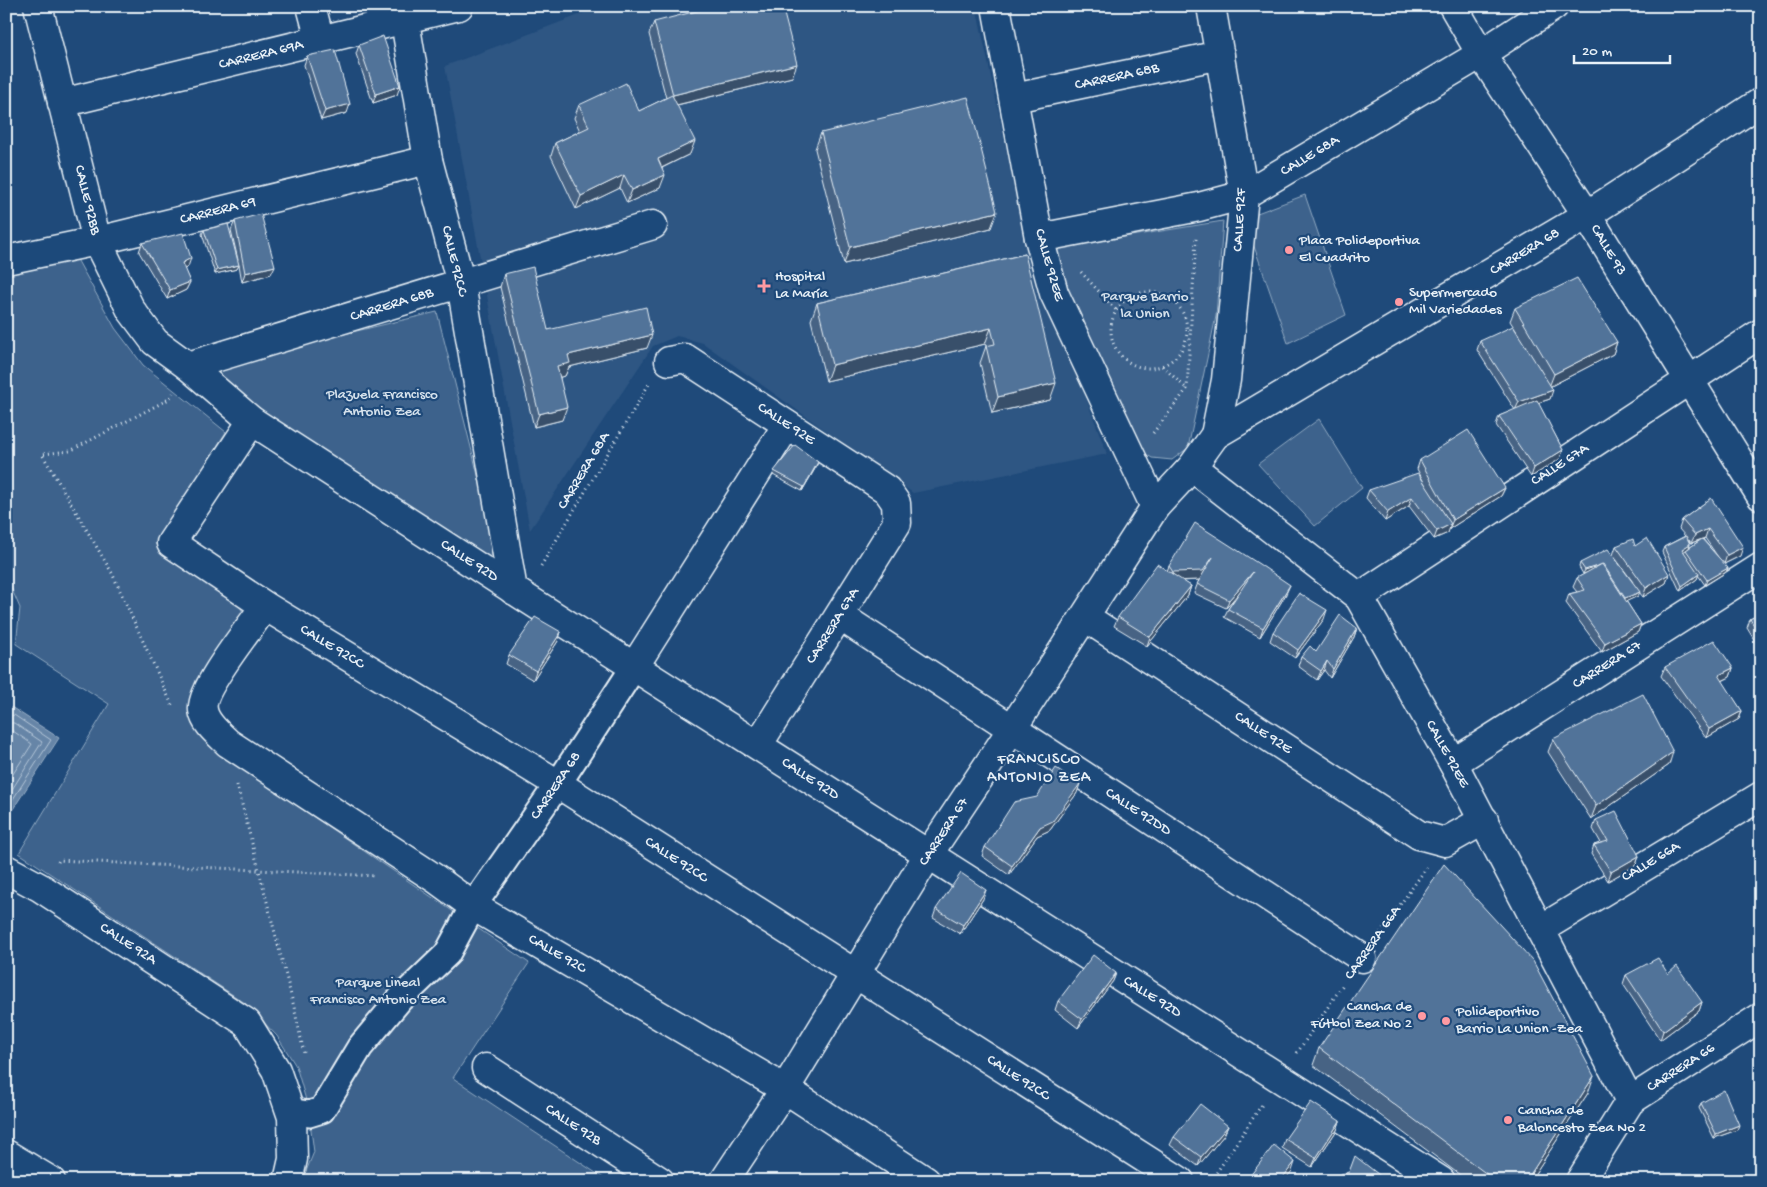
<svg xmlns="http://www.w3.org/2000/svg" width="1767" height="1187" viewBox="0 0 1767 1187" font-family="'Gochi Hand',sans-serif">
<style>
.built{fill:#2e5683}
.green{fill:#3c628c;stroke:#92aac2}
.water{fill:#6685a7;stroke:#9ab0c7}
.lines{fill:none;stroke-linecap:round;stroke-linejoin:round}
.shore{stroke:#b4c6d8;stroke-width:1}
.pedestrian-casing{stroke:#e8f1f8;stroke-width:29}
.minor-casing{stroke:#e8f1f8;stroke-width:31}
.tertiary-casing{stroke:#e8f1f8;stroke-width:31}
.path{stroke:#e8f1f8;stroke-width:3;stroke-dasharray:1 4;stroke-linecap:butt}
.pedestrian{stroke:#1f4a7a;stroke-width:25}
.minor{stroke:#1f4a7a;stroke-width:28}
.tertiary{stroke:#1f4a7a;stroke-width:28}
.wall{fill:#466384;stroke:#e8f1f8;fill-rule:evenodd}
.shaded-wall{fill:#39506b;stroke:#e8f1f8}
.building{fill:#517399;stroke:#e8f1f8}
.poi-dot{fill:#ff9aa2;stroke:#1f4a7a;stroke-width:2}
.labels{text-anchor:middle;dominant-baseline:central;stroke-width:4.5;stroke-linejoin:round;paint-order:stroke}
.street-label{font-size:15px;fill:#e8f1f8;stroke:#1f4a7a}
.poi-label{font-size:15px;fill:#e8f1f8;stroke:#1f4a7a;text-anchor:start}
.park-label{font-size:15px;fill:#d7e3ed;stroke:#1f4a7a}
.neighbourhood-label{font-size:16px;letter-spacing:1px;fill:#e8f1f8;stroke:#1f4a7a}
</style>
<rect width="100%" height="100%" fill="#1f4a7a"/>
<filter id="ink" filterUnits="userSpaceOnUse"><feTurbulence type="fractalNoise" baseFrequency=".02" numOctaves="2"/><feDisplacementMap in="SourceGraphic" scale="10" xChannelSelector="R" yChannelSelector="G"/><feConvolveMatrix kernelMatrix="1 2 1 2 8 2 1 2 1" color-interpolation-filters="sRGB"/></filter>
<g filter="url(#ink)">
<polygon class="built" points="603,6 976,6 1025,236 1107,454 913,493 703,343 677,336 653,346 530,530 445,66"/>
<g class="green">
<polygon points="1305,195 1346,315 1288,343 1244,218"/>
<polygon points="1223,221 1216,316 1188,448 1172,460 1152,458 1135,447 1071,317 1051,249"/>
<polygon points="73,252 115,328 143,365 226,432 155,544 233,596 242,610 242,619 196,680 190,704 218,752 529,963 453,1078 608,1181 302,1181 314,1152 308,1107 296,1066 277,1036 245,1003 19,853 109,704 16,644 20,608 6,576 6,270"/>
<polygon points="437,312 502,571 231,397 220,379 221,363"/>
<polygon points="1319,419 1362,488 1315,526 1258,464"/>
</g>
<polygon class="water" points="11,707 59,738 6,820 6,715"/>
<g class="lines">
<g class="shore">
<polyline points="6,717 14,715 51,740 6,810"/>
<polyline points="6,723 14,723 42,742 6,799"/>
<polyline points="6,731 13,731 32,744 6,785"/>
</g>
<g class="pedestrian-casing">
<polyline id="pedestrian" points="295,1112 309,1114 322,1110 360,1047 400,999 447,954 473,906 558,784 634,667"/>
</g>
<g class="minor-casing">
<g id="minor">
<polyline points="38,6 97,241 131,310 155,342 188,366 252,421 523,596 1441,1181"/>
<polyline points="311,6 320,40"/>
<polyline points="996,6 1039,238 1054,293 1155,507"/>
<polyline points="1211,6 1244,195 1226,380 1215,435"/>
<polyline points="1453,6 1481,54 1587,215 1761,496"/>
<polyline points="405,21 428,160 461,284 513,590"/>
<polyline points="1014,98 1220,55"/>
<polyline points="62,103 459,6"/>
<polyline points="1039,238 1199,207 1244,195 1481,54 1554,6"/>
<polyline points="6,260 97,241 428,160"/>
<polyline points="669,361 685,358 887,490 896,503 897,523 758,745"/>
<polyline points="188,366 653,225"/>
<polyline points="252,421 171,543 265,606 558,784 1180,1181"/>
<polyline points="1192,467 1215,435 1587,215 1761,102"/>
<polyline points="1359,597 1761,333"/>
<path d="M265,606c-13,19 -66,84 -62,104 2,14 16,24 25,33l208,136 37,27 312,183 141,92"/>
<polyline points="840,616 1362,958"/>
<polyline points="1085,617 1419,835 1445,842 1484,820"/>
<polyline points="634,667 787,425"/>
<polyline points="1453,763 1761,567"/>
<polyline points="6,869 41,888 247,1023 276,1070 292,1117 293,1159 288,1181"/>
<polyline points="1541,929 1761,796"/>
<polyline points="486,1068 660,1181"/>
<polyline points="1630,1101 1761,1017"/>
<polyline points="6,1154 51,1181"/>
</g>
</g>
<g class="tertiary-casing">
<polyline id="tertiary" points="724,1181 785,1089 928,855 1012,729 1155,507 1192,467 1359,597 1453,763 1630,1101 1580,1181"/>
</g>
<g class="path">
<polyline points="1081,272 1116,310"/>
<circle cx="1149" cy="330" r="38"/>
<polyline points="1162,366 1187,389"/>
<polyline points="1153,433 1187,389 1196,238"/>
<polyline points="541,566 649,384"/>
<polyline points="172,705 112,573 42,454 70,451 169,399 173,393"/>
<polyline points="237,785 294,1007 304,1053"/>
<polyline points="58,862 59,860 375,876"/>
<polyline points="1380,933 1427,867"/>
<polyline points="1297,1053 1344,983"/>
<polyline points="1211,1181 1263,1103"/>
</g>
<use href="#pedestrian" class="pedestrian"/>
<use href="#minor" class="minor"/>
<use href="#tertiary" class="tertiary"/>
</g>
<g class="wall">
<polygon points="654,22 792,77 677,105 690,154 662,168 660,188 627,203 620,188 576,209 551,156 555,143 580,131 574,118 579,105 639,111 666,98 649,34"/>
<polygon points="359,45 397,95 373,103 356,54"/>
<polygon points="307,56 347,113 321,120 304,65"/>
<polygon points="821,133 991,228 844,264 815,149"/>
<polygon points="235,221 271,274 242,282 239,265 237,269 215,274 202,234 204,230 238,260 231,230"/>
<polygon points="142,243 188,267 184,269 190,282 186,290 167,299 139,252"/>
<polygon points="1025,254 1050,400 992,413 980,363 986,346 985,344 826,381 811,320 817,303"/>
<polygon points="504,274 548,330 647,348 569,367 565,376 560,377 562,420 534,427 500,287"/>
<polygon points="1515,308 1617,342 1613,354 1551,386 1550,399 1538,403 1563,450 1560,459 1531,477 1496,425 1499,416 1515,410 1477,350 1480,341 1519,335 1510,321"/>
<polygon points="1420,460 1505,488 1501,496 1449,529 1448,533 1434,539 1409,506 1385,521 1366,498 1369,490 1425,484 1417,469"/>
<polygon points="818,462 816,467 802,491 773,475 774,471"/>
<path d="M1711,498l29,58 -16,8 4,4 -2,4 -21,13 -7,-10 -1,4 -17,12 -18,-39 2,-5 21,-11 -6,-7 3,-9zM1705,538l15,22 -17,-21zM1689,540l2,3 9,-3 -11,8 1,-4z"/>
<polygon points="1616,546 1635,546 1669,574 1666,583 1643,597 1639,592 1638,596 1626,601 1641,624 1638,632 1602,652 1566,603 1569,594 1577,592 1573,587 1577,578 1585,574 1583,574 1579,567 1580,563 1633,582 1613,555"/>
<polygon points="1169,566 1286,594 1260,637 1224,617 1228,609 1234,599 1226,608 1194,593 1199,580 1182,581 1191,586 1188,595 1147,646 1114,626 1118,617 1167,571"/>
<polygon points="1761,613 1761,651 1747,628 1750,619"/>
<polygon points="1324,619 1295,658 1270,641 1273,632"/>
<polygon points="1357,628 1354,637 1330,678 1324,670 1317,680 1298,666 1301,657 1316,652"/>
<polygon points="561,632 558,641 533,680 506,664 509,655"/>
<polygon points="1665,667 1733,668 1730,677 1722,681 1742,711 1739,719 1706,738 1661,676"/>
<polygon points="1553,739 1669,765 1591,819 1548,752"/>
<polygon points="1077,793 1050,830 1037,836 1009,875 982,856 985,847"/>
<polygon points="1596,820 1639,856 1636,865 1608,881 1591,854 1594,845 1601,843 1593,829"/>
<polygon points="983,899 960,934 933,918 936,909"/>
<polygon points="1116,973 1113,981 1078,1028 1055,1010 1058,1001"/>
<polygon points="1668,974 1702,1002 1699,1011 1660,1040 1623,984 1626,975"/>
<polygon points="1319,1048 1588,1093 1530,1181 1468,1181 1313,1065"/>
<polygon points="1701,1103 1737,1130 1714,1138 1699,1108"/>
<polygon points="1340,1121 1337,1130 1312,1167 1282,1148 1285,1139"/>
<polygon points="1228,1126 1224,1135 1198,1166 1170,1145 1174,1137"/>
<polygon points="1341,1174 1382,1181 1343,1181 1340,1178"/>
</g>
<g class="shaded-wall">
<polygon points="797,64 792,77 668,107 673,95"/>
<polygon points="400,86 397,95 373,103 376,94"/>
<polygon points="350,104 347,113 321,120 325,111"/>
<polygon points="695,141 690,154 653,172 658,159"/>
<polygon points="624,175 620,188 576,209 581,196"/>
<polygon points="665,175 660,188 627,203 632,190"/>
<polygon points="997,212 991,228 844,264 850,247"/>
<polygon points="191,258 188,267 179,272 182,263"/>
<polygon points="239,265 237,269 215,274 217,270"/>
<polygon points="275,266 271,274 242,282 245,273"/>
<polygon points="190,282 186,290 167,299 170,290"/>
<polygon points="991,328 985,344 826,381 832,365"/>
<polygon points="652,335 647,348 569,367 565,376 552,379 557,366 568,355"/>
<polygon points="1617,342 1613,354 1549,387 1554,374"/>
<polygon points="1056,383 1050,400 992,413 998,397"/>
<polygon points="1553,390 1550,399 1515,410 1519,402"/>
<polygon points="567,407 562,420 534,427 539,414"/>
<polygon points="1563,450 1560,459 1531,477 1534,468"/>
<polygon points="818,462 816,467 802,491 804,487"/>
<polygon points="1505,488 1501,496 1449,529 1453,520"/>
<polygon points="1412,497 1409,506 1385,521 1388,512"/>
<polygon points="1451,524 1448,533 1434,539 1437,531"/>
<polygon points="1708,529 1705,538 1691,543 1695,535"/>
<polygon points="1690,544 1689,548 1680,554 1682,549"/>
<polygon points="1743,547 1740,556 1724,564 1727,555"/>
<polygon points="1213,557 1200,580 1170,581 1173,572"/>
<polygon points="1603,564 1601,569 1583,574 1585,570"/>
<polygon points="1728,568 1726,572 1705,585 1707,580"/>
<polygon points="1253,572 1249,581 1226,608 1229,600"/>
<polygon points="1669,574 1666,583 1643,597 1646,588"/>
<polygon points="1699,574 1697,579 1680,591 1682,586"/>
<polygon points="1290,585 1286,594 1260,637 1263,628"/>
<polygon points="1191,586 1188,595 1147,646 1150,637"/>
<polygon points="1640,592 1638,596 1623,603 1625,598"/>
<polygon points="1327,610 1324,619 1295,658 1298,650"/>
<polygon points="1641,624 1638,632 1602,652 1605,643"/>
<polygon points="1357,628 1354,637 1330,678 1333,669"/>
<polygon points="561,632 558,641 533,680 536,671"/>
<polygon points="1327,661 1324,670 1317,680 1321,671"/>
<polygon points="1733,668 1730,677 1715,684 1719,675"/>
<polygon points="1742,711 1739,719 1706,738 1709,729"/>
<polygon points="1673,752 1669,765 1591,819 1596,806"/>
<polygon points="1080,784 1077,793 1050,830 1037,836 1009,875 1012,866 1040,827"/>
<polygon points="1639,856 1636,865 1608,881 1611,872"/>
<polygon points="986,890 983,899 960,934 963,925"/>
<polygon points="1116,973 1113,981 1078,1028 1082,1019"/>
<polygon points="1702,1002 1699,1011 1660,1040 1663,1031"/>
<polygon points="1594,1076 1588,1093 1530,1181 1526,1181"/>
<polygon points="1340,1121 1337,1130 1312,1167 1316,1158"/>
<polygon points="1739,1125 1737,1130 1714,1138 1716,1134"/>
<polygon points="1228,1126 1224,1135 1198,1166 1201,1157"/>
<polygon points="1295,1162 1292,1171 1284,1181 1280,1181"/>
</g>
<g class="building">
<polygon points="716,6 782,6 797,64 673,95 654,22"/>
<polygon points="383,36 400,86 376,94 359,45"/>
<polygon points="335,50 350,104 325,111 307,56"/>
<polygon points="626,83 639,111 672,95 695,141 658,159 665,175 632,190 624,175 581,196 555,143 589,127 579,105"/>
<polygon points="968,97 997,212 850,247 821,133"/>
<polygon points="261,214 275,266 245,273 235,221"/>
<polygon points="228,224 239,265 217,270 204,230"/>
<polygon points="183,233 191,258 182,263 190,282 170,290 142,243"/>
<polygon points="1025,254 1056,383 998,397 986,346 995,344 991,328 832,365 817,303"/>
<polygon points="533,267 548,330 646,307 652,335 568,355 570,363 557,366 567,407 539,414 504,274"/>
<polygon points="1577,278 1617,342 1554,374 1515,308"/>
<polygon points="1513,326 1553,390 1519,402 1480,341"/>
<polygon points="1537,400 1563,450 1534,468 1499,416"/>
<polygon points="1468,430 1505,488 1453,520 1420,460"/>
<polygon points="795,445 818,462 804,487 774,471"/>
<polygon points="1418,473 1451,524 1437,531 1412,497 1388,512 1369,490"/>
<polygon points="1711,498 1743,547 1727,555 1708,529 1695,535 1682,520"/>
<polygon points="1195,523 1259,564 1290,585 1263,628 1228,609 1253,572 1229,600 1197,584 1213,557 1203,571 1173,572 1169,566"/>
<polygon points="1686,536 1690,544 1682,549 1699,574 1682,586 1664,547"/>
<polygon points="1647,538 1669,574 1646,588 1616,546 1633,539 1635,546"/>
<polygon points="1702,539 1728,568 1707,580 1686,550"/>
<polygon points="1608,549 1640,592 1625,598 1603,564 1585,570 1580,563"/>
<polygon points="1157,564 1191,586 1150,637 1118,617"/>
<polygon points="1602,564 1641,624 1605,643 1569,594 1585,590 1577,578"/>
<polygon points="1299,593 1327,610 1298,650 1273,632"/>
<polygon points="1761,613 1761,637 1750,619"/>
<polygon points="1340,615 1357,628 1333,669 1327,661 1321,671 1301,657 1310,646 1316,652"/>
<polygon points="535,617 561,632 536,671 509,655"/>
<polygon points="1714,640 1733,668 1719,675 1742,711 1709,729 1665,667"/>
<polygon points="1643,694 1673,752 1596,806 1553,739"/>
<polygon points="1056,768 1080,784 1053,821 1040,827 1012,866 985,847 1014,802 1037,797"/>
<polygon points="1616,811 1639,856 1611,872 1594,845 1608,841 1596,820"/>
<polygon points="1444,864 1533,961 1594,1076 1526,1181 1496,1181 1319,1048"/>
<polygon points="961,873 986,890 963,925 936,909"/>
<polygon points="1093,955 1116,973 1082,1019 1058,1001"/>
<polygon points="1658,958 1668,974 1677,966 1702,1002 1663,1031 1626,975"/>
<polygon points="1724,1090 1739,1125 1716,1134 1701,1103"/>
<polygon points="1311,1102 1340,1121 1316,1158 1285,1139"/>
<polygon points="1200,1104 1228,1126 1201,1157 1174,1137"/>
<polygon points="1274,1145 1295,1162 1280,1181 1246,1181"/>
<polygon points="1355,1156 1383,1178 1380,1181 1350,1181 1341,1174 1349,1172"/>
<polygon points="1406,1174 1415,1181 1401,1181"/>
</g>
</g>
<g class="poi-dot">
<circle cx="1289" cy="250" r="5"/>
<path d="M761.5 278.5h5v5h5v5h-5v5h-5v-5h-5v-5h5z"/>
<circle cx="1399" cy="302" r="5"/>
<circle cx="1422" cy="1016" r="5"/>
<circle cx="1446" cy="1021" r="5"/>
<circle cx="1508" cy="1120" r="5"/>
</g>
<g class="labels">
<g class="street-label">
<text transform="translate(261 55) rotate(-14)">CARRERA 69A</text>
<text transform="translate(1117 77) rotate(-12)">CARRERA 68B</text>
<text transform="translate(1310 156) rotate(-31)">CALLE 68A</text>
<text transform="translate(87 200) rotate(76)">CALLE 92BB</text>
<text transform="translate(218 211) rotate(-14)">CARRERA 69</text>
<text transform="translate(1240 220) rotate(-87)">CALLE 92F</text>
<text transform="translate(1608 250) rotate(59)">CALLE 93</text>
<text transform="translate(1525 252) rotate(-31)">CARRERA 68</text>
<text transform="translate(454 261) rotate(76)">CALLE 92CC</text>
<text transform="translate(1049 265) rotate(74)">CALLE 92EE</text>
<text transform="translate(392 305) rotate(-17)">CARRERA 68B</text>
<text transform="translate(786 424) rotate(33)">CALLE 92E</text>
<text transform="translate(1560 465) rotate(-33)">CALLE 67A</text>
<text transform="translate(584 471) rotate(-59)">CARRERA 68A</text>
<text transform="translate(469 561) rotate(33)">CALLE 92D</text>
<text transform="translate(833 626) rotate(-58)">CARRERA 67A</text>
<text transform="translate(332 647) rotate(31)">CALLE 92CC</text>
<text transform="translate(1607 665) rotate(-32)">CARRERA 67</text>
<text transform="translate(1263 733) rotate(33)">CALLE 92E</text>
<text transform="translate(1447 754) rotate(61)">CALLE 92EE</text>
<text transform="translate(810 779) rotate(33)">CALLE 92D</text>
<text transform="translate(556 786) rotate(-56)">CARRERA 68</text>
<text transform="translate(1138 812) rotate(33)">CALLE 92DD</text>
<text transform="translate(944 832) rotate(-57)">CARRERA 67</text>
<text transform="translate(676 860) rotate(33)">CALLE 92CC</text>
<text transform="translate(1651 862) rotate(-31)">CALLE 66A</text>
<text transform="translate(1373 943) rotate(-55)">CARRERA 66A</text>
<text transform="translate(128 944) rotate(33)">CALLE 92A</text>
<text transform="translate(557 954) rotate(30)">CALLE 92C</text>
<text transform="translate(1152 997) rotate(32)">CALLE 92D</text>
<text transform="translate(1681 1068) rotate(-33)">CARRERA 66</text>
<text transform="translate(1018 1078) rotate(33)">CALLE 92CC</text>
<text transform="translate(573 1125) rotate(33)">CALLE 92B</text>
</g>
<g class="poi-label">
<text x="1299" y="241">Placa Polideportiva<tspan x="1299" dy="17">El Cuadrito</tspan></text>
<text x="775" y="277">Hospital<tspan x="775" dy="17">La María</tspan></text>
<text x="1409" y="293">Supermercado<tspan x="1409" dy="17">Mil Variedades</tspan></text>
<text x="1412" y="1007" text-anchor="end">Cancha de<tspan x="1412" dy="17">Fútbol Zea No 2</tspan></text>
<text x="1456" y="1012">Polideportivo<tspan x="1456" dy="17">Barrio La Union -Zea</tspan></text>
<text x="1518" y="1111">Cancha de<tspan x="1518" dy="17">Baloncesto Zea No 2</tspan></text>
</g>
<g class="park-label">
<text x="1145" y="297">Parque Barrio<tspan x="1145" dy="17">la Union</tspan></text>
<text x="382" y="395">Plazuela Francisco<tspan x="382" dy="17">Antonio Zea</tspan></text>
<text x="378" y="983">Parque Lineal<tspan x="378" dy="17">Francisco Antonio Zea</tspan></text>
</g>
<g class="neighbourhood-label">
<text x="1039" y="760">FRANCISCO<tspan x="1039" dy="18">ANTONIO ZEA</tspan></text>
</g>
</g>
<rect width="1767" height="1187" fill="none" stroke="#1f4a7a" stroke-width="25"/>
<rect x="12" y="12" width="1742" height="1162" fill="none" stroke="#e8f1f8" stroke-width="2" filter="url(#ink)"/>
<path d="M1574 55v8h96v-8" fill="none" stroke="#e8f1f8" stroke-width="2.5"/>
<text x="1582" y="55" font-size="15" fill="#e8f1f8" stroke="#1f4a7a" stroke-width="4" paint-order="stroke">20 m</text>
</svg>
